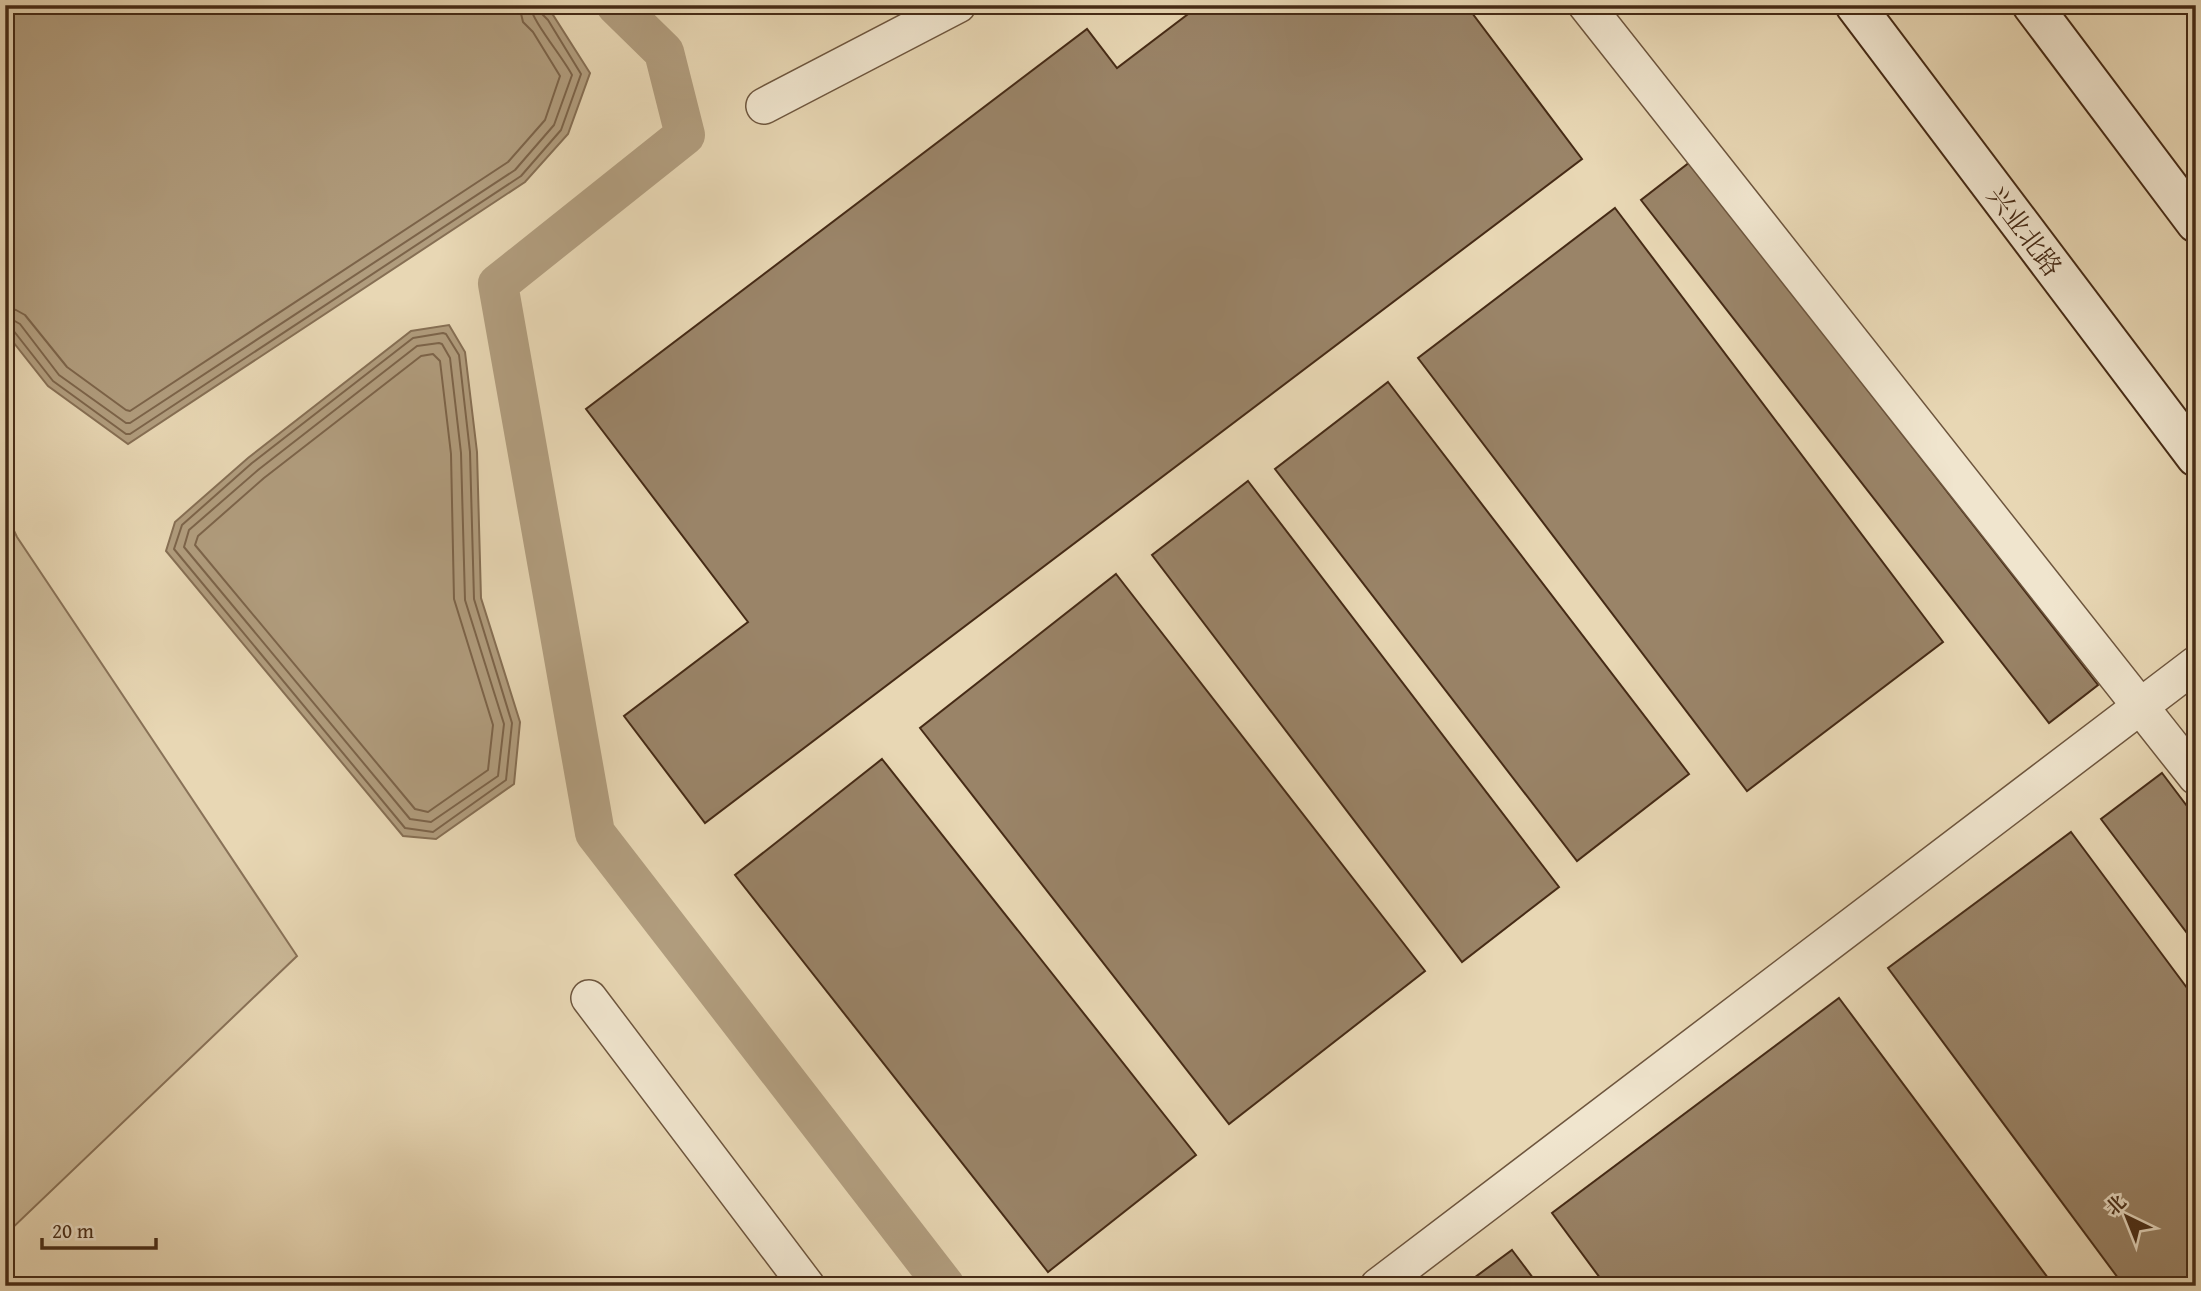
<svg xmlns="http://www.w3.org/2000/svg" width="2201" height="1291" viewBox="0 0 2201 1291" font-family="'Gentium Book Plus','Noto Serif SC',serif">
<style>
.green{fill:#ccba99;stroke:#897258;stroke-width:2}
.water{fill:#b19d7e;stroke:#866f54;stroke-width:2}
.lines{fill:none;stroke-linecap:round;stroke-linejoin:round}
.shore{stroke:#7c644a;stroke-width:2}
.canal{stroke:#b19d7e;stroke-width:40}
.building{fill:#9a8468;stroke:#462b16;stroke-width:2}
.minor-casing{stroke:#6e563e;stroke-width:38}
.secondary-casing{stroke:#462b16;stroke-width:42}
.minor{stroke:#f0e5ce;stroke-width:35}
.secondary{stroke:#f0e5ce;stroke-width:38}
.labels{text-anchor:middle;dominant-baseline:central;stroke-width:6;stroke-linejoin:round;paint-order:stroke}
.street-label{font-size:26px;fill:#462b16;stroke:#f0e5ce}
</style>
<rect width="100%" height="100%" fill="#e8d7b4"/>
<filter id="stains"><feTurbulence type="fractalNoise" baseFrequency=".00286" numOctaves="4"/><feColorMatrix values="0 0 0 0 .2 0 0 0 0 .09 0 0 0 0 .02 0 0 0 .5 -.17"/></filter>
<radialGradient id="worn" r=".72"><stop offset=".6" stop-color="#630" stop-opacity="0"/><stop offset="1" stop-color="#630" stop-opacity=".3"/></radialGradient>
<polygon class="green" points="5,512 17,537 297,956 5,1235"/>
<g class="water">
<polygon points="5,5 543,5 553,15 590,73 568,134 525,182 128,444 48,386 10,338 5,328"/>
<polygon points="449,325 465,352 477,452 481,598 520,722 514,784 436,839 403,836 166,551 175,522 248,458 411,331"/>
</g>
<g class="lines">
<g class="shore">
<polyline points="5,308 16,310 25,315 67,367 126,410 130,411 508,162 545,120 560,76 533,32 523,22 519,5"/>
<path d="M5,319l8,1 7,4 39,51 67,48h4l385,-253 39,-45 18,-50c-8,-16 -42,-57 -42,-70"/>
<polyline points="5,328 13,330 53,381 126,434 130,434 521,176 561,130 581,74 548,20 540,12 538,5"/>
<polygon points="443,333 446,334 459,355 470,452 474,599 512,723 506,780 433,832 405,828 174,549 182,525 252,463 413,338"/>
<polygon points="439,343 442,344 450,358 461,453 465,600 504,724 498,776 431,822 410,819 184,547 189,530 258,470 417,346"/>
<polygon points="433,354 440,361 451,454 454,599 493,725 488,770 428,812 415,809 195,545 198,536 264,478 421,356"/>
</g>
<polyline class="canal" points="616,5 664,52 685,135 498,284 595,833 945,1286"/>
</g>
<g class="building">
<polygon points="1200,5 1466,5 1582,159 705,823 624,716 748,622 586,409 1087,29 1117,68"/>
<polygon points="1690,162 2098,685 2049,723 1641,200"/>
<polygon points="1615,208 1943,642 1747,791 1418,358"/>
<polygon points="1388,382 1689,774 1577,861 1275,469"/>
<polygon points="1248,481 1559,887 1462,962 1152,555"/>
<polygon points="1116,574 1425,971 1229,1124 920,728"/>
<polygon points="882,759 1196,1155 1048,1272 735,875"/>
<polygon points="2162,773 2196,818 2196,945 2101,819"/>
<polygon points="2071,832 2196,1000 2196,1286 2124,1286 1888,968"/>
<polygon points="1839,998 2054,1286 1606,1286 1552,1213"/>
<polygon points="1512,1250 1539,1286 1463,1286"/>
</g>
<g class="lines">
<g class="minor-casing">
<g id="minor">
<polyline points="1586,5 2196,777"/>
<polyline points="764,106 958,5"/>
<polyline points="589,998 807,1286"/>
<polyline points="1378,1286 2196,664"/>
</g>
</g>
<g class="secondary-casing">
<g id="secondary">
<polyline points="1855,5 2196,457"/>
<polyline points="2032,5 2196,223"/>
</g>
</g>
<use href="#minor" class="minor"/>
<use href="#secondary" class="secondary"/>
</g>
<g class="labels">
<g class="street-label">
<text transform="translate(2025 231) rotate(53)">兴业北路</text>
</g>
</g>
<rect width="2201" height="1291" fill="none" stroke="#e8d7b4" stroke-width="28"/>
<rect x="7" y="7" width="2187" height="1277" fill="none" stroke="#462b16" stroke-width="3.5"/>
<rect x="14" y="14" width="2173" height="1263" fill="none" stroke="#462b16" stroke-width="2"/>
<g transform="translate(2127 1217) rotate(317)" stroke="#f0e5ce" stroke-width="5" paint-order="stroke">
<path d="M0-5L12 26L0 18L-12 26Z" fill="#462b16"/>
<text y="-10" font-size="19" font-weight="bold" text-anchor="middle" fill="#462b16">北</text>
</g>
<path d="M42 1238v10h114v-10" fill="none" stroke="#462b16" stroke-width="3.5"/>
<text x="52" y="1238" font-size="21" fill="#462b16" stroke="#f0e5ce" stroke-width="5" paint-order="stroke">20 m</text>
<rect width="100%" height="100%" filter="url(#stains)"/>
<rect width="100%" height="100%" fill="url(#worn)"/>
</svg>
